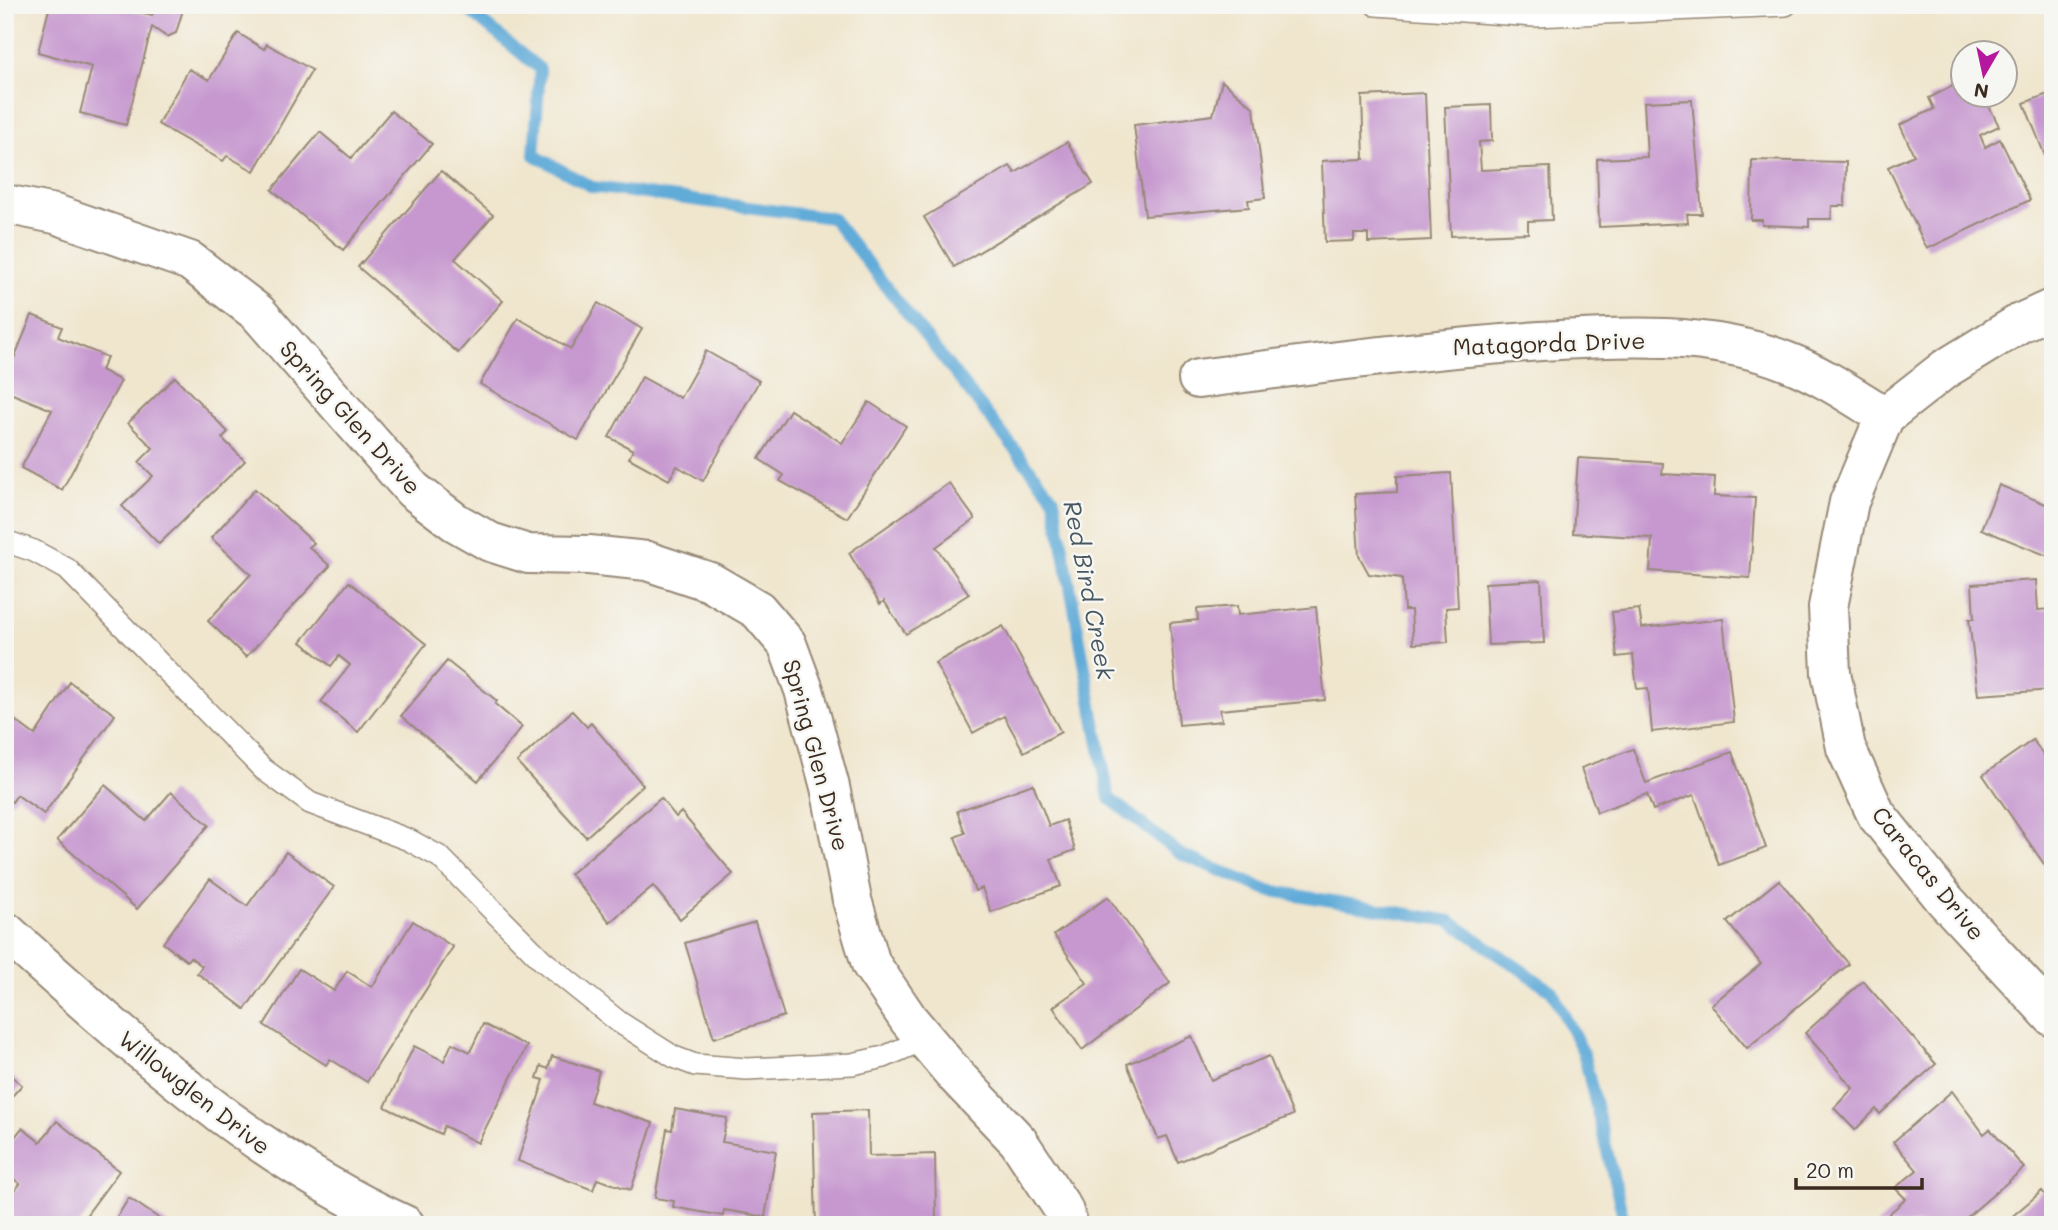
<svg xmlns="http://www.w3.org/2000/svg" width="2058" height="1230" viewBox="0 0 2058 1230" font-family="Mali,sans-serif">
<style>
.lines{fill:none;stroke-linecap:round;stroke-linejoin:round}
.stream{stroke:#60abd8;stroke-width:12}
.building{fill:#c698cf}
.service-casing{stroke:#968876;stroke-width:24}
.minor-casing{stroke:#968876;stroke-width:42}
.service{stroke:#fff;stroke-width:21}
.minor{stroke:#fff;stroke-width:38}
.labels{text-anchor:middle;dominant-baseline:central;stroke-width:5;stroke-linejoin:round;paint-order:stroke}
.street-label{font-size:23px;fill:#3b2a1e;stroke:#f6f6f2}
.water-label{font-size:24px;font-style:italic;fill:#48575f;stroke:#f6f6f2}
</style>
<rect width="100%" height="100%" fill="#f6f6f2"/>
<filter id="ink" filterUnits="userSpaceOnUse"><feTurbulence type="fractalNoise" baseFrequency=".0143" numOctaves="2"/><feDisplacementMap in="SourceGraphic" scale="14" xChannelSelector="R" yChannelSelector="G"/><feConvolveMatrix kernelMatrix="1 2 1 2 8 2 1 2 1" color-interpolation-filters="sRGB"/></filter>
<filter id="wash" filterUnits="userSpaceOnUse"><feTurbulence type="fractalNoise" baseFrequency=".00686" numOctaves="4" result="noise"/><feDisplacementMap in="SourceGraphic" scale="28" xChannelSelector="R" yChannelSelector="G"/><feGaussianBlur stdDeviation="1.57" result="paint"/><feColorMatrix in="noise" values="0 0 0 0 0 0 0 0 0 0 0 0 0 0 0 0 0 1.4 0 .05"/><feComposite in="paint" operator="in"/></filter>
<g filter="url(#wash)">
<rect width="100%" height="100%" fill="#f0e6ce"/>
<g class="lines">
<polyline class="stream" points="462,5 540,69 534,155 592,187 832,218 1054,499 1109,798 1180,854 1267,890 1450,921 1552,991 1583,1052 1625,1225"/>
</g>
<g id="blocks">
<g class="building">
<polygon points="50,5 135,5 133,11 152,15 159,5 179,5 182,13 176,33 167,37 152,27 126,125 80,113 92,67 38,52"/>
<polygon points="238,33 264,49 267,44 312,70 254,171 227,156 223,161 158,124 189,69 209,80"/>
<polygon points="1964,80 1964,94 1983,94 1999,126 1980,135 1985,147 2000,139 2030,200 1927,249 1888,167 1914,155 1900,125 1934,109 1929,98"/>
<polygon points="1222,81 1254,108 1265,198 1248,200 1249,207 1145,216 1134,125 1213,115"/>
<polygon points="2053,92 2053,176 2024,103"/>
<polygon points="1425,93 1431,240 1368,243 1368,234 1354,234 1354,241 1325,242 1322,161 1364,159 1362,96"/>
<polygon points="1692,100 1702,214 1687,214 1688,223 1599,227 1597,159 1647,157 1644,102"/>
<polygon points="1491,105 1492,141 1479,142 1481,170 1550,167 1552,220 1528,221 1528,233 1451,236 1445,107"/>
<polygon points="391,111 432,144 343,250 272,190 320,132 351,158"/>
<polygon points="1067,142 1093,184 954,267 924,217 1010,166 1015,173"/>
<polygon points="1752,160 1846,162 1845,206 1832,206 1831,219 1809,219 1809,227 1762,225 1762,220 1751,220"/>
<polygon points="441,171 493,215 455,259 503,301 458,353 358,267"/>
<polygon points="598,303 642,329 578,440 480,384 518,318 571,349"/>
<polygon points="32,315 62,327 58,337 107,357 101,370 121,381 62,490 21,468 52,410 5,391 5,380"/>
<polygon points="706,351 759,381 703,481 677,466 669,480 629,458 633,450 609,437 642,377 680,398"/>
<polygon points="175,377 228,432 222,438 245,461 159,544 122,506 153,476 139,462 153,448 128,423"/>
<polygon points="869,402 906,426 847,518 780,481 784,475 759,459 790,410 842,443"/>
<polygon points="1578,458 1663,463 1662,474 1715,477 1714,496 1755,498 1750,578 1650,571 1652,538 1573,533"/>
<polygon points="1451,473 1458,607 1446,608 1448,642 1413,644 1411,610 1404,610 1402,578 1369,574 1359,556 1355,494 1397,492 1397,476"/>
<polygon points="949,483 975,519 936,547 969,594 906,634 884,601 880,604 849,553"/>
<polygon points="1999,485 2053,507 2053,558 1981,529"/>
<polygon points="255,489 314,543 309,547 330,566 246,657 208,621 251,574 211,538"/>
<polygon points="1541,580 1544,643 1488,645 1485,583"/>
<polygon points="2036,580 2038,610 2053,609 2053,690 1978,695 1969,619 1974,619 1972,584"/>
<polygon points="349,582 426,644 358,732 321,702 350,665 339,656 331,666 301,642"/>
<polygon points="1237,606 1238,615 1316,607 1325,700 1220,710 1222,721 1179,725 1170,623 1198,620 1197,609"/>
<polygon points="1639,609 1642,628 1723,619 1734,722 1652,732 1648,688 1637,689 1633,655 1617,657 1612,612"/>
<polygon points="1003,626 1061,732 1024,752 1004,716 973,733 935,663"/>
<polygon points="447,661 497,701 495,704 522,727 478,781 401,716"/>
<polygon points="70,682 115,715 44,814 17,795 12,802 5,797 5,713 35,735"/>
<polygon points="572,711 587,727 591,723 643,785 586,837 517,762"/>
<polygon points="2033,740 2053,769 2053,863 2046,867 1983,775"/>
<polygon points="1633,749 1646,783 1732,752 1766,848 1719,865 1694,795 1653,810 1647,794 1597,812 1581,768"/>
<polygon points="1033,784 1049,826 1065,820 1075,850 1051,859 1061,886 991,912 982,888 975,891 955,837 965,833 957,811"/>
<polygon points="105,785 146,821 171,792 209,825 137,909 57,840"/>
<polygon points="661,798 676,817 681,812 733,874 680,919 653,886 610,922 570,874"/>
<polygon points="286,852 334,887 245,1009 197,973 202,966 190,957 187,961 163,943 210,879 247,906"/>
<polygon points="1779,880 1849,964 1747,1048 1711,1005 1761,964 1727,922"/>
<polygon points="1108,897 1170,983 1082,1050 1053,1007 1087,983 1054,935"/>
<polygon points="413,921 453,947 367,1082 330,1059 326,1065 264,1025 299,969 334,991 347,971 372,987"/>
<polygon points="755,922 784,1016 714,1038 685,943"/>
<polygon points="1863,981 1936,1064 1880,1114 1876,1109 1855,1130 1834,1108 1853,1088 1805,1033"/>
<polygon points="483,1024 527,1046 478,1143 444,1126 441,1134 385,1107 414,1046 444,1061 452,1043 470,1052"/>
<polygon points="1192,1036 1211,1080 1269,1056 1293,1115 1178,1162 1167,1136 1158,1139 1127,1064"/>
<polygon points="552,1056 599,1071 590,1102 653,1123 631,1190 597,1179 593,1190 518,1161 544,1080 537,1078 541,1066 548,1069"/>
<polygon points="5,1071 22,1085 5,1104"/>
<polygon points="1952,1091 1984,1134 1990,1129 2024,1168 1958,1225 1876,1225 1906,1199 1895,1188 1917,1170 1893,1142"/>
<polygon points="675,1109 727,1118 722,1142 776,1151 765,1217 724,1210 723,1216 673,1207 674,1201 655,1198 667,1129 672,1130"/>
<polygon points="868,1110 869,1156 935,1154 936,1221 816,1225 813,1112"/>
<polygon points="57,1121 119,1171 79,1225 19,1225 5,1214 5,1202 20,1184 5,1172 5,1149 22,1128 40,1142"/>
<polygon points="2042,1191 2053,1204 2053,1225 2002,1225"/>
<polygon points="129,1198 169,1225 112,1225"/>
</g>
</g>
</g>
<g filter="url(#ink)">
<use href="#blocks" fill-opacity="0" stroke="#968876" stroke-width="2"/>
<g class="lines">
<g class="service-casing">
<g id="service">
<polyline points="1376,5 1535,16 1786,5"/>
<polyline points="5,541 34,551 67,569 263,769 310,803 409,840 440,857 542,960 619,1022 674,1057 695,1065 747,1069 852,1064 884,1057 925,1039"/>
</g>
</g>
<g class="minor-casing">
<g id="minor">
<polyline points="5,204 55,214 190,261 258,313 413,490 455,522 490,542 528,554 589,555 647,561 710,582 758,610 787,644 804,690 830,787 852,900 871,964 909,1020 956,1076 1018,1141 1063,1209 1068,1225"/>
<polyline points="2053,308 2020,323 1945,369 1885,416 1849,502 1828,607 1831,673 1846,748 1876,814 1945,900 2053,1017"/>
<path d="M1198,379c114,-15 228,-30 343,-38 80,-5 171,-10 247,21 34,13 66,35 97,54"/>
<path d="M5,931c124,111 247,225 400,294"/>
</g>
</g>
<use href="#service" class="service"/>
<use href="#minor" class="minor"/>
</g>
</g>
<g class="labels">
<g class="street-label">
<text transform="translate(1549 343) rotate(-2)">Matagorda Drive</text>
<text transform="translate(351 417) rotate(48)">Spring Glen Drive</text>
<text transform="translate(817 755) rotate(75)">Spring Glen Drive</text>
<text transform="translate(1929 873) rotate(51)">Caracas Drive</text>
<text transform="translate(195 1092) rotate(38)">Willowglen Drive</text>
</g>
<g class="water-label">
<text transform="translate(1090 590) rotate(79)">Red Bird Creek</text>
</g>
</g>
<rect width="2058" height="1230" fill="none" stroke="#f6f6f2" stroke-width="28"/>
<g transform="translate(1984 74) rotate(189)"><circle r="33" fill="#f6f6f2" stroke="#aba49d" stroke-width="2"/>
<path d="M0-5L12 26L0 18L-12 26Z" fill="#b5179e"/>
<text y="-10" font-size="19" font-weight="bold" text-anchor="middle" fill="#3b2a1e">N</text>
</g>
<path d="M1796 1178v10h126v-10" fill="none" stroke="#3b2a1e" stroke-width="3.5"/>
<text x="1806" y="1178" font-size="21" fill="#3b2a1e" stroke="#f6f6f2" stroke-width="5" paint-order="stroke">20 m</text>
</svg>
